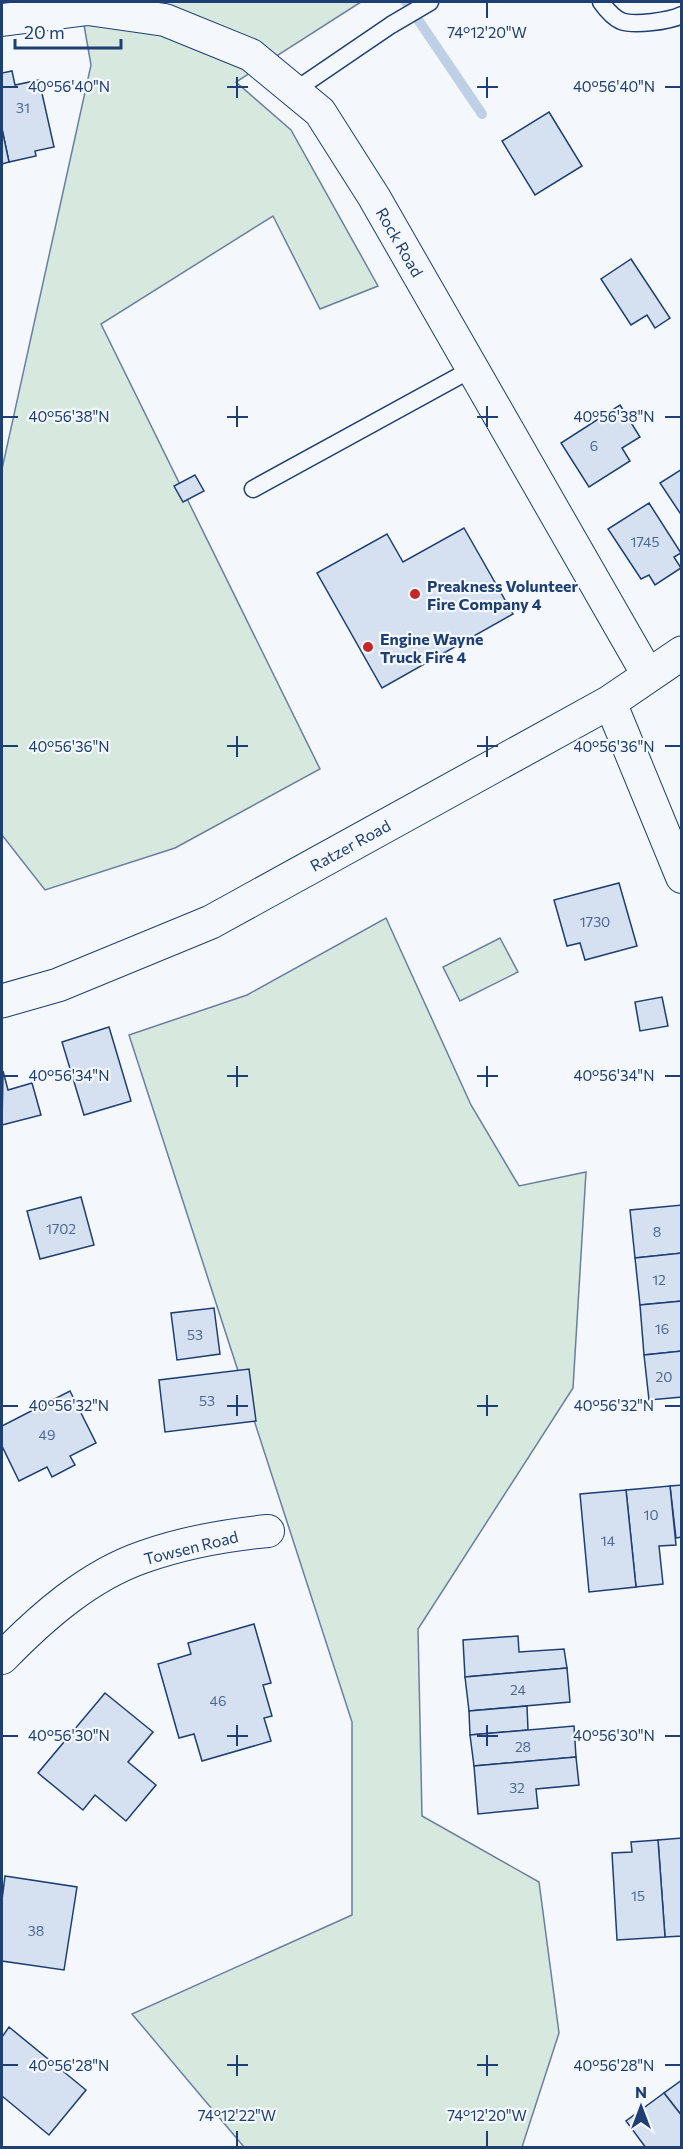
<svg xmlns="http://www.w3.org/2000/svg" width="683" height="2149" viewBox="0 0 683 2149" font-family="Commissioner,sans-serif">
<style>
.green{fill:#d7e8df;stroke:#687fa3;stroke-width:1.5}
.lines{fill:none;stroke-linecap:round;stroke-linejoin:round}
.stream{stroke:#bed0e5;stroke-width:10}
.building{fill:#d5e0f0;stroke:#1d3f73;stroke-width:1.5}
.service-casing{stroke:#1d3f73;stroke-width:19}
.minor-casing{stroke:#1d3f73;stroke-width:34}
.primary-casing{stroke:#1d3f73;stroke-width:35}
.service{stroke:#f4f7fb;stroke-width:16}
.minor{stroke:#f4f7fb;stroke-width:32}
.primary{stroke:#f4f7fb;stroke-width:33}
.ticks{fill:none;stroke:#1d3f73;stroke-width:2}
.poi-dot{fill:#c62828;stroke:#f4f7fb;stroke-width:2}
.labels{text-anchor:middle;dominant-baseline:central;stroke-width:4.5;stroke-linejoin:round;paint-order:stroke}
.number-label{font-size:14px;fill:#4b6792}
.street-label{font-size:16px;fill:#1d3f73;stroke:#f4f7fb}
.poi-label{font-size:16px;font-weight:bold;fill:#1d3f73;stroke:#f4f7fb;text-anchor:start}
.ticks-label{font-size:15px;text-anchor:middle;fill:#1d3f73;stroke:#f4f7fb;stroke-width:4.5;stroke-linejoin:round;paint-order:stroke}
</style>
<rect width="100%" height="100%" fill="#f4f7fb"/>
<g class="green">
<polygon points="80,2 361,2 236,82 291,130 378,286 320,309 273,216 101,324 320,769 175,848 45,890 2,835 2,469 91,65"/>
<polygon points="386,918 471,1105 519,1186 586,1172 573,1388 418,1629 422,1816 539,1882 559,2033 522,2147 244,2147 132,2014 352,1915 352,1722 129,1035 247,995"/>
<polygon points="500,938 518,972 460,1001 443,967"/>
</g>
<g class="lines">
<polyline class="stream" points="406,2 482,114"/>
</g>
<g class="building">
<polygon points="12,71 15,85 39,80 54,147 35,151 36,156 9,162 2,129 2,73"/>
<polygon points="549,112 582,166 535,195 502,141"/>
<polygon points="2,129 9,162 2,164"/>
<polygon points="631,259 670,318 655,328 647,315 631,325 601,279"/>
<polygon points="620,405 640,437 622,448 630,461 589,487 561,443"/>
<polygon points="682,469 682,516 660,483"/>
<polygon points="195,475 204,491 183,502 174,486"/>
<polygon points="649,503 681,553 674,557 681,568 655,585 649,575 641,579 608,529"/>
<polygon points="464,528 513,614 382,688 317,573 387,534 403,562"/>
<polygon points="619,883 637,946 585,960 580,943 567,946 554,900"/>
<polygon points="662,997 668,1026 640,1031 635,1002"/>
<polygon points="109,1027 131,1101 84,1115 62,1042"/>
<polygon points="3,1071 8,1090 32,1083 41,1115 2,1125"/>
<polygon points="81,1197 94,1245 40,1259 27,1211"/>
<polygon points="682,1205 682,1253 635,1258 630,1210"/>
<polygon points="682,1253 682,1301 640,1305 635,1258"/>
<polygon points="682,1301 682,1351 644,1355 640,1305"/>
<polygon points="214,1308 220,1354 177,1360 171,1313"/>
<polygon points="682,1351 682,1397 649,1400 644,1355"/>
<polygon points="249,1369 256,1421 165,1432 159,1380"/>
<polygon points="70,1391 96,1443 70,1456 75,1465 52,1477 47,1467 19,1481 2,1446 2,1426"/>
<polygon points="682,1485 682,1537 676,1538 670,1486"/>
<polygon points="670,1486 676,1545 659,1546 663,1584 636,1587 626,1490"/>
<polygon points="626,1490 636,1587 589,1592 580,1494"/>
<polygon points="254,1624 271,1683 263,1685 272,1716 264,1718 271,1741 202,1761 194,1734 179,1738 158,1664 191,1654 188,1643"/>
<polygon points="518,1636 519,1652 564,1649 567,1668 465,1677 463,1640"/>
<polygon points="567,1668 570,1702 469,1711 465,1677"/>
<polygon points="105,1693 153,1732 128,1762 156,1785 126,1821 95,1795 83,1810 38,1773"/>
<polygon points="527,1706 528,1730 470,1735 469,1711"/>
<polygon points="574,1726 576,1757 474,1766 470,1735"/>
<polygon points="576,1757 579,1785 536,1789 538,1808 478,1814 474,1766"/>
<polygon points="682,1838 682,1936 665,1937 658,1840"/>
<polygon points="658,1840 665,1937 617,1940 612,1853 632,1852 631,1842"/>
<polygon points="5,1876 77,1887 64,1970 2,1961 2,1900"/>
<polygon points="9,2027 86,2090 49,2135 2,2096 2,2037"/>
<polygon points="682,2080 682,2116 664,2093"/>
<polygon points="664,2093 682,2116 682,2148 646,2148 626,2121"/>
</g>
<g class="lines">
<g class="service-casing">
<g id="service">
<path d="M601,2c5,7 11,15 20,19 13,5 49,0 61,-6"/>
<polyline points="294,91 391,25 430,2"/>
<polyline points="253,489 472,369"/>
</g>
</g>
<g class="minor-casing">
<g id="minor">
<polyline points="2,20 88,9 165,20 251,55 320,112 374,197 648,675"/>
<polyline points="610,702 682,877"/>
<path d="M2,1658c39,-40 86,-82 141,-101 40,-14 83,-22 125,-26"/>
</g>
</g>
<g class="primary-casing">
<polyline id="primary" points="2,1001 58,985 211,922 610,702 682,653"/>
</g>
<use href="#service" class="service"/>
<use href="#minor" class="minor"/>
<use href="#primary" class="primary"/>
</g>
<path class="ticks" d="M487,3v15M237,77v21M487,77v21M3,87h15M227,87h21M477,87h21M665,87h15M237,406v21M487,406v21M3,417h15M227,417h21M477,417h21M665,417h15M237,736v21M487,736v21M3,746h15M227,746h21M477,746h21M665,746h15M237,1066v21M487,1066v21M3,1076h15M227,1076h21M477,1076h21M665,1076h15M237,1395v21M487,1395v21M3,1406h15M227,1406h21M477,1406h21M665,1406h15M237,1725v21M487,1725v21M3,1736h15M227,1736h21M477,1736h21M665,1736h15M237,2055v21M487,2055v21M3,2065h15M227,2065h21M477,2065h21M665,2065h15M237,2131v15M487,2131v15"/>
<g class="poi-dot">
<circle cx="415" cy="594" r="6"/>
<circle cx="368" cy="647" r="6"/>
</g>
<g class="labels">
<g class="number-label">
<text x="23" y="107">31</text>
<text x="594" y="445">6</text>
<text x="645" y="541">1745</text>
<text x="595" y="921">1730</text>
<text x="61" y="1228">1702</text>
<text x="657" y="1231">8</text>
<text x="659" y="1279">12</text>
<text x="662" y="1328">16</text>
<text x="195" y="1334">53</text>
<text x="664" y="1376">20</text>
<text x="207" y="1400">53</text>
<text x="47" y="1434">49</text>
<text x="651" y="1514">10</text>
<text x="608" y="1540">14</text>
<text x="518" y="1689">24</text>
<text x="218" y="1700">46</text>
<text x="523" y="1746">28</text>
<text x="517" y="1787">32</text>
<text x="638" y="1895">15</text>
<text x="36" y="1930">38</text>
</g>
<g class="street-label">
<text transform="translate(400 242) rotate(60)">Rock Road</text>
<text transform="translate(350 845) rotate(-29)">Ratzer Road</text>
<text transform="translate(191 1547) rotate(-14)">Towsen Road</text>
</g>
<g class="poi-label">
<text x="427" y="585">Preakness Volunteer<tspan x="427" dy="18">Fire Company 4</tspan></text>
<text x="380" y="638">Engine Wayne<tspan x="380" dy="18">Truck Fire 4</tspan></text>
</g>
</g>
<g class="ticks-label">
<text x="487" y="38">74°12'20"W</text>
<text x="69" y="92">40°56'40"N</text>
<text x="614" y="92">40°56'40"N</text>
<text x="69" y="422">40°56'38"N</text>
<text x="614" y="422">40°56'38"N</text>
<text x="69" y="752">40°56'36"N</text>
<text x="614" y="752">40°56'36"N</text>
<text x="69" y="1081">40°56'34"N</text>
<text x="614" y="1081">40°56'34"N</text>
<text x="69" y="1411">40°56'32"N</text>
<text x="614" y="1411">40°56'32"N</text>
<text x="69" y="1741">40°56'30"N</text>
<text x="614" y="1741">40°56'30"N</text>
<text x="69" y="2071">40°56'28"N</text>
<text x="614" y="2071">40°56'28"N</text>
<text x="237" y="2121">74°12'22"W</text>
<text x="487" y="2121">74°12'20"W</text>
</g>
<rect width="683" height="2149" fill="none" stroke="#1d3f73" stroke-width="6"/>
<g transform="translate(641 2107)" stroke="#f4f7fb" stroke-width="4.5" paint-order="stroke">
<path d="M0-4.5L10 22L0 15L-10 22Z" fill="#1d3f73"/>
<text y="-9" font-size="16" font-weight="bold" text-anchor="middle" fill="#1d3f73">N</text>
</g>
<path d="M15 39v9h106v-9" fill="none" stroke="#1d3f73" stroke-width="3"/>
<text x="24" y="39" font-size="18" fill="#1d3f73" stroke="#f4f7fb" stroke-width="4.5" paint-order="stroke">20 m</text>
</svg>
